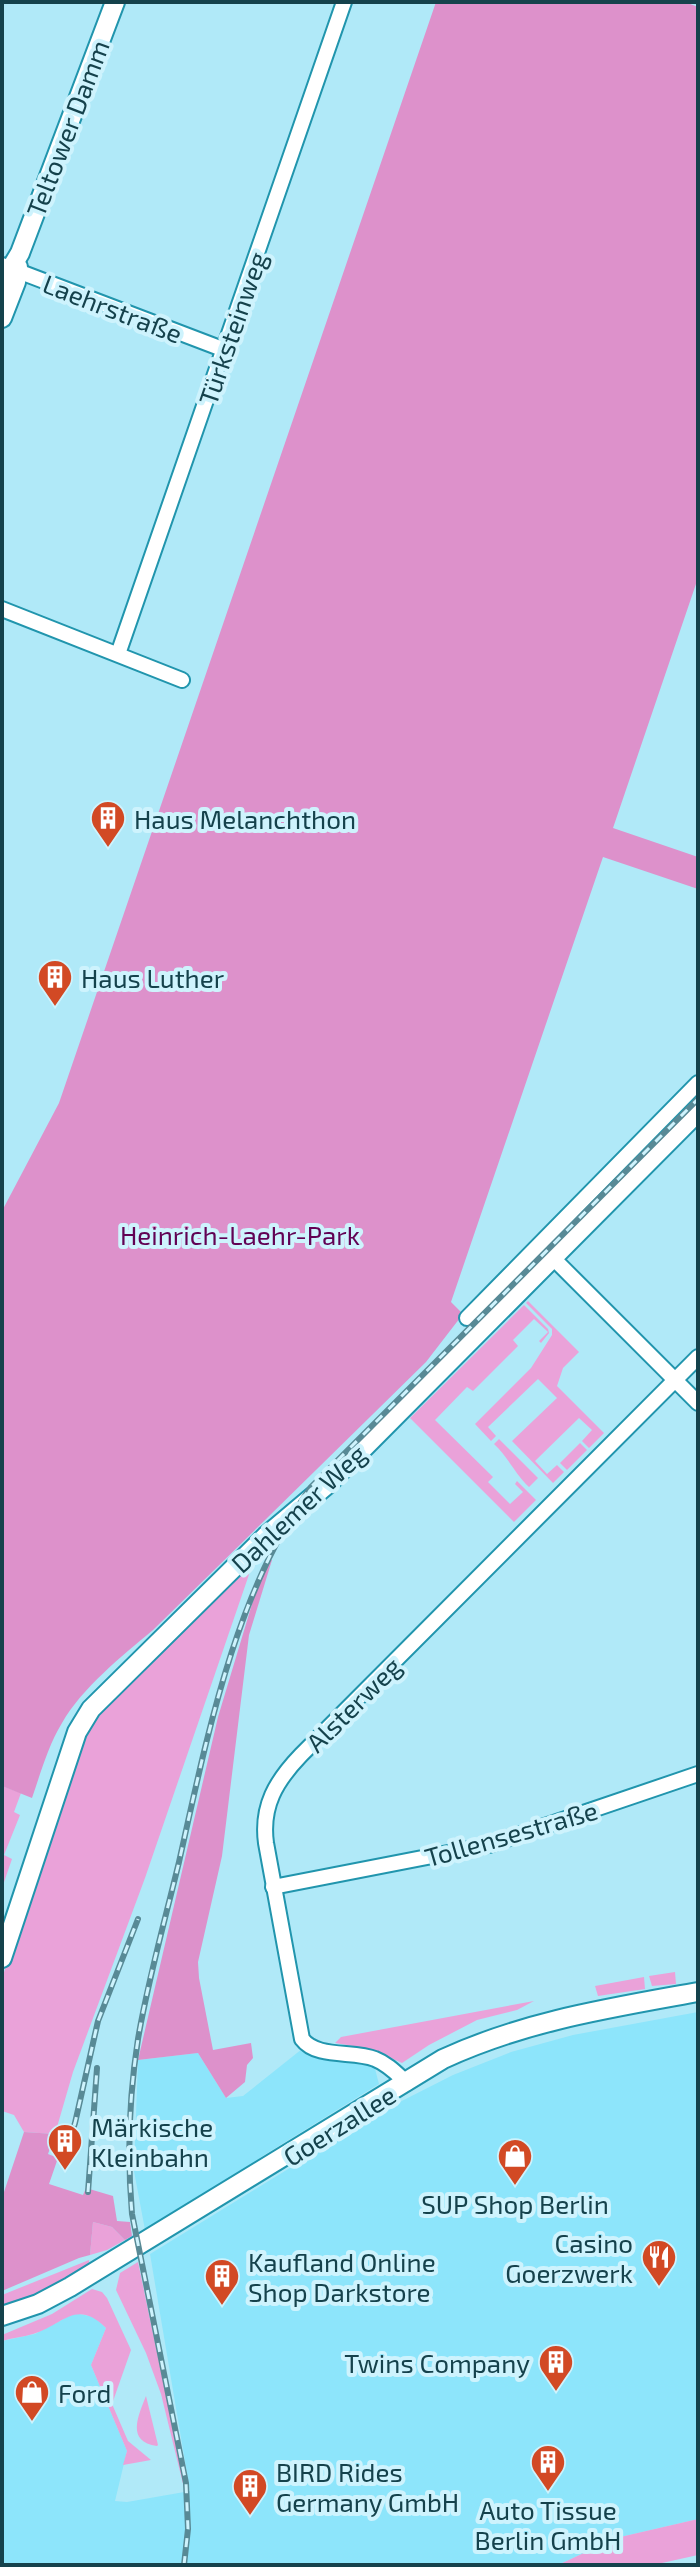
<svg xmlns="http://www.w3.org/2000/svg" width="700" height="2567" viewBox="0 0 700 2567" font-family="'Exo 2',sans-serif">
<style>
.built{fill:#8de5fb}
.green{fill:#eaa2d9}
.forest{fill:#dd91cb}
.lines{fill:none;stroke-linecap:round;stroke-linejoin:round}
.minor-casing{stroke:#2195ad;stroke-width:18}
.major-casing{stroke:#2195ad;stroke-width:22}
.minor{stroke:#fff;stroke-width:14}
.major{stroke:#fff;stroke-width:18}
.rail-casing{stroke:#588a96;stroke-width:6}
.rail{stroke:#cef3fd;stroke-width:3;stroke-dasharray:9;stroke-linecap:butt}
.labels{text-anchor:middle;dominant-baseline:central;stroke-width:8;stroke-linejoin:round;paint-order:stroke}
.street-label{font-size:26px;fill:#15424c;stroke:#cef3fd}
.poi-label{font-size:26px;fill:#15424c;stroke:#cef3fd;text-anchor:start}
.park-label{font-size:26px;fill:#610254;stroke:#cef3fd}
</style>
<rect width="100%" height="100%" fill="#b0e9f8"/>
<g class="built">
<polygon points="698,2012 698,2519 616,2538 558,2565 2,2565 2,2341 35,2334 75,2313 94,2317 106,2328 91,2365 127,2451 115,2501 127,2502 190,2491 150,2254 386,2109 453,2075 511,2052 573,2035"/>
<polygon points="302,2049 315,2055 374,2065 379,2084 261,2157 254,2164 145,2230 134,2171 138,2060 198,2053 226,2098 243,2096"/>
</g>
<g class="green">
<polygon points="528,1301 579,1352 563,1368 557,1386 604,1433 589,1448 582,1441 592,1430 579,1418 535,1461 547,1474 557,1465 564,1472 553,1483 512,1441 557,1398 538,1379 488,1427 496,1436 491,1441 475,1424 531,1368 552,1335 552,1329 526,1303"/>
<polygon points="524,1305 548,1329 549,1333 541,1343 539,1341 548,1332 534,1319 513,1340 518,1346 473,1391 467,1387 435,1420 493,1477 488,1482 510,1504 523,1492 515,1484 517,1481 536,1500 514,1522 410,1418"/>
<path d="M499,1439l39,39 -9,9c-14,-13 -21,-30 -35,-43z"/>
<polygon points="580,1443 587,1450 567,1470 560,1463"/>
<polygon points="255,1557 145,1878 73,2072 55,2134 24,2132 14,2115 2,2111 2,1978 90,1722"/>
<polygon points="2,1786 21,1793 14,1812 20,1815 4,1855 12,1859 2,1888"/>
<polygon points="675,1972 676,1984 652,1986 649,1976"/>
<polygon points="644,1977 645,1989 598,1996 595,1986"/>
<polygon points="534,2001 517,2010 477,2020 429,2045 402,2063 371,2049 335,2043 341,2037"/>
<polygon points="93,2222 112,2227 125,2240 107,2250 90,2255"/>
<polygon points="89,2260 89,2268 52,2289 2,2308 2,2295"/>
<polygon points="138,2262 184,2482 185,2492 161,2394 146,2353 116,2290 120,2273"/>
<path d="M92,2289l10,3 5,6 24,52 -19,54 16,37 23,19 -28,5 4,-14 -36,-86 15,-37c-30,-30 -43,-3 -73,6 -10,3 -21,4 -31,7v-6l50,-21z"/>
<path d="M146,2396l12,49 -1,1c-31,-4 -19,-30 -11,-50z"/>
<polygon points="698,2519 698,2555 653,2565 558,2565 616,2538"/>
</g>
<g class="forest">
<path d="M436,2h249l13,5v571l-85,250 85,29v32l-95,-32 -152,445 12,12 -37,48 -273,268c-31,26 -71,58 -91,93 -14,23 -21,49 -30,75l-30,-12v-575l57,-108z"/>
<polygon points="269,1560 272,1560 249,1635 222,1856 198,1962 199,1978 213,2050 251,2043 253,2058 247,2065 245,2082 226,2098 198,2053 138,2060 218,1717 258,1584"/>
<polygon points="24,2132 55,2134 48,2154 58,2158 49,2184 83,2195 86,2188 113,2196 117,2221 130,2222 132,2236 125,2240 112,2227 93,2222 90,2255 79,2258 2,2291 2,2198"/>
</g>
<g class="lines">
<g class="minor-casing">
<g id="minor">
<polyline points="2,265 225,350"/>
<polyline points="2,609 182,680"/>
<polyline points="118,654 344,2"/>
<polyline points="553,1258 698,1403"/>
<polyline points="467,1318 698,1083"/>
<polyline points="273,1887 489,1845 698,1774"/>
<path d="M407,2083c-10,-9 -19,-19 -32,-24 -21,-9 -58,0 -73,-20l-36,-196c-5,-37 10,-62 35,-88l397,-398"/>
</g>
</g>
<g class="major-casing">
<g id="major">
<polyline points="2,283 20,253 115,2"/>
<polyline points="2,318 16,282 18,267"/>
<polyline points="2,1958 77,1732 91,1709 266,1536 329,1483 698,1112"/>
<path d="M2,2316l36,-12 32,-17 373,-228c82,-38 167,-51 255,-67"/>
</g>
</g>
<use href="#minor" class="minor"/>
<use href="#major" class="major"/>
<g class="rail-casing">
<g id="rail">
<polyline points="63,2160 75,2123 98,2021 138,1919"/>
<polyline points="88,2192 97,2068"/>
<path d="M184,2565l4,-36 -2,-46 -54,-269c-5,-58 -3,-117 6,-175 10,-59 27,-119 41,-177 28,-125 56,-270 132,-375l387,-388"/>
</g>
</g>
<use href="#rail" class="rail"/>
</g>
<defs>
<g id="building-pin" transform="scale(1.8)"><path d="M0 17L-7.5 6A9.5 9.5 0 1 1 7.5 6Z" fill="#d24924" stroke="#cef3fd"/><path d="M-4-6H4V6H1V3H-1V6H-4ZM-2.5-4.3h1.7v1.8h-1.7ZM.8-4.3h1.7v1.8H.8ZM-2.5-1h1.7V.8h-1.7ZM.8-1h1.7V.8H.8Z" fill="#fff"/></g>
<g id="shop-pin" transform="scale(1.8)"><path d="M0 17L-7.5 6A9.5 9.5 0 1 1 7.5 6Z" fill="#d24924" stroke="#cef3fd"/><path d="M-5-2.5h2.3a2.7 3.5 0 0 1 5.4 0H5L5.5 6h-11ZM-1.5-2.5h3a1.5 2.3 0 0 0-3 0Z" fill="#fff"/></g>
<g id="restaurant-pin" transform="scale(1.8)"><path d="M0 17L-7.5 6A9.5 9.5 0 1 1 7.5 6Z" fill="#d24924" stroke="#cef3fd"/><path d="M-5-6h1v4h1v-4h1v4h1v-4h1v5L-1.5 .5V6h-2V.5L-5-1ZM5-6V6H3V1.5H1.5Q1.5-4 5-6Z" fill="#fff"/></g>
</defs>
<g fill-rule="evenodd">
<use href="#building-pin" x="108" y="818"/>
<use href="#building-pin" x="55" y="977"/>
<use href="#building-pin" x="65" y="2141"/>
<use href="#shop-pin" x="515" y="2156"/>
<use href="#restaurant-pin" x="659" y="2257"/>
<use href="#building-pin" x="222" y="2276"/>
<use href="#building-pin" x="556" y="2362"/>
<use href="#shop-pin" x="32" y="2392"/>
<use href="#building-pin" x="548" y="2462"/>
<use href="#building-pin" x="250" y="2486"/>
</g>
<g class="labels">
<g class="street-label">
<text transform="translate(67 128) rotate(-69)">Teltower Damm</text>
<text transform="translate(113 308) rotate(21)">Laehrstraße</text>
<text transform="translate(232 328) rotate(-71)">Türksteinweg</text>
<text transform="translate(298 1508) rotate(-43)">Dahlemer Weg</text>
<text transform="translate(353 1704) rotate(-45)">Alsterweg</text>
<text transform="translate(511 1833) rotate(-16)">Tollensestraße</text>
<text transform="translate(339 2125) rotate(-32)">Goerzallee</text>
</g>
<g class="poi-label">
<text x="134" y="818">Haus Melanchthon</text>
<text x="81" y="977">Haus Luther</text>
<text x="91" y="2126">Märkische<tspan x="91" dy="30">Kleinbahn</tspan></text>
<text x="515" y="2203" text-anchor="middle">SUP Shop Berlin</text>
<text x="633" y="2242" text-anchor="end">Casino<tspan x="633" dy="30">Goerzwerk</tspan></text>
<text x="248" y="2261">Kaufland Online<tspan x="248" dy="30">Shop Darkstore</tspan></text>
<text x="530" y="2362" text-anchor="end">Twins Company</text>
<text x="58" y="2392">Ford</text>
<text x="276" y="2471">BIRD Rides<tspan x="276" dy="30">Germany GmbH</tspan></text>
<text x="548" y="2509" text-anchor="middle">Auto Tissue<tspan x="548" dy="30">Berlin GmbH</tspan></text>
</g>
<g class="park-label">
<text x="240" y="1234">Heinrich-Laehr-Park</text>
</g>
</g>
<rect width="700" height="2567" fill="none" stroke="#15424c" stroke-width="8"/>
</svg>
